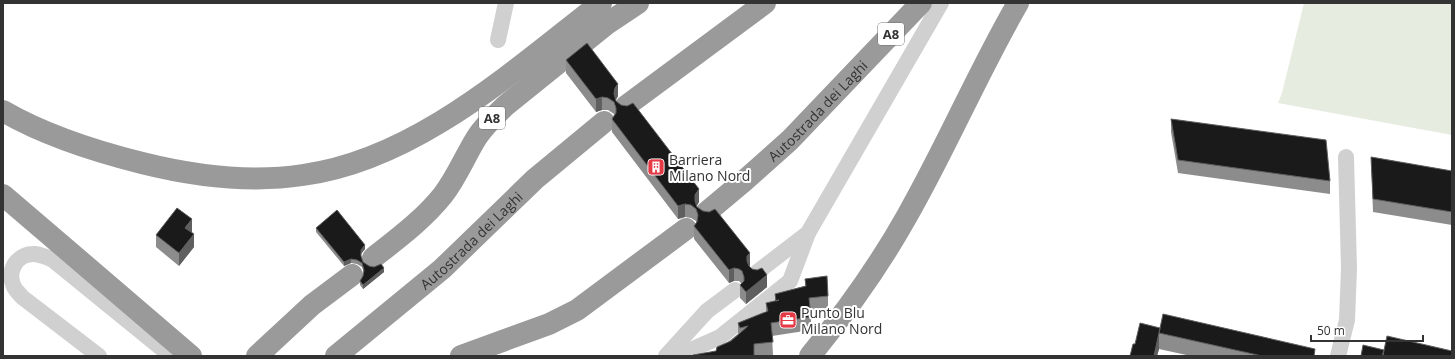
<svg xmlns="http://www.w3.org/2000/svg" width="1455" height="359" viewBox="0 0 1455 359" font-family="'Open Sans',sans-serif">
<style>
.green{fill:#e6ecdf}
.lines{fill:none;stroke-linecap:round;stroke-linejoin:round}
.minor{stroke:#d0d0d0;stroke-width:16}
.highway{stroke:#9a9a9a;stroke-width:22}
.wall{fill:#8c8c8c}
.shaded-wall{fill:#5f5f5f}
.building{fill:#1a1a1a;stroke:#5f5f5f}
.labels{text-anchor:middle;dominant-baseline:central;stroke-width:4;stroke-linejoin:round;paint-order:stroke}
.shield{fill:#fff;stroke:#707070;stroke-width:1}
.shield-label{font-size:13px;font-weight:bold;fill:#333}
.street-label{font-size:14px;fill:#333;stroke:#fff}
.poi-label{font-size:14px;fill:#333;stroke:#fff;text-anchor:start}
</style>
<rect width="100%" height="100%" fill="#fff"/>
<polygon class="green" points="1304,3 1452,3 1452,135 1278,103 1282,93"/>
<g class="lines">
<g class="minor">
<polyline points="498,40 506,3"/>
<polyline points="756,273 808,233 941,3"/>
<path d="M99,356l-77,-59c-3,-4 -6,-6 -8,-10 -8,-16 3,-34 21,-33 7,1 12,3 18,6l118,96"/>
<polyline points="666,356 707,311 735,290"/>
<polyline points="677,356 720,337 790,281 808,233"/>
<polyline points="1338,356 1347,320 1349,268 1346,157"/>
</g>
<g class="highway">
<polyline points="626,106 765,3"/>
<path d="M3,111c43,25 91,40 139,52 52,13 109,20 161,12 113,-15 211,-105 298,-172"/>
<polyline points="3,195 191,356"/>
<path id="s1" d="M707,212l37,-31 46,-41 131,-137"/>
<path d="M373,258c24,-19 50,-38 70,-63 14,-18 22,-39 34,-58 8,-12 18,-21 28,-31l103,-83 30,-20"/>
<polyline points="257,356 312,305 352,275"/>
<path id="s2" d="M336,356l106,-87 93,-90 69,-57"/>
<polyline points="461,356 549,324 577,310 686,229"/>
<path d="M810,356c36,-44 69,-90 97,-140 40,-70 71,-144 111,-213"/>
</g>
</g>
<g class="wall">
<polygon points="566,60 618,96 616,100 616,101 699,202 697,206 697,207 750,266 749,267 767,287 746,304 740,298 740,285 742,284 739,281 734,281 729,283 694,239 694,226 696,223 696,221 691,218 685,217 678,219 612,132 612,119 614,115 614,114 608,110 602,110 596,112 566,73"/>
<polygon points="1171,119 1330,181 1330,194 1178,173 1171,132"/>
<polygon points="1371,157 1452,171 1452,225 1373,212"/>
<polygon points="316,228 365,249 361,254 361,256 363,262 369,266 384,272 363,289 360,285 360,281 363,276 364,273 362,267 357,264 351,263 344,266 316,232"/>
<polygon points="191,232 194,247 179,266 156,247 156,235 192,232"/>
<polygon points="805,279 828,296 828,308 810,310 811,317 811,330 772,336 773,355 763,356 693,356 716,351 738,334 738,323 766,312 766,303 775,301 775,294 805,286"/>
<polygon points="1160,328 1314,356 1191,356 1159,349 1157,356 1130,356 1135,344"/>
</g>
<g class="shaded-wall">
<polygon points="618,84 618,96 615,101 614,94 615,88"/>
<polygon points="602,97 602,110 596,112 596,99"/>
<polygon points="699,189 699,202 695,208 695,195"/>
<polygon points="685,204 685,217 678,219 678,206"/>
<polygon points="192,219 192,232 185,240 185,228"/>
<polygon points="194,234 194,247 179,266 179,253"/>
<polygon points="365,245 365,249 361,254 361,259 361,250"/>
<polygon points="750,253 750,266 747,269 747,256"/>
<polygon points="351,259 351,263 344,266 344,262"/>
<polygon points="384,268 384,272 363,289 363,285"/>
<polygon points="734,268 734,281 729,283 729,270"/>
<polygon points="767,275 767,287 746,304 746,292"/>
<polygon points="1160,328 1159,333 1159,349 1157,356 1154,356"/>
</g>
<g class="building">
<polygon points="587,43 618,84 615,88 614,94 616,101 621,105 627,106 633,103 699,189 695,195 695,201 697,207 703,211 709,212 715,209 750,253 747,256 747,261 749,266 752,269 757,270 762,268 767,275 746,292 740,285 744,281 744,277 742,271 739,269 734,268 729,270 694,226 697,222 698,215 696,209 691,205 685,204 678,206 612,119 616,113 616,108 614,102 608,98 602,97 596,99 566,60"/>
<polygon points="1171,119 1326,140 1330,181 1178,160"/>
<polygon points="1371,157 1452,171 1452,212 1373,199"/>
<polygon points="177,208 192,219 185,228 194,234 179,253 156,235"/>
<polygon points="337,210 365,245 361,250 361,256 363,262 369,266 374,267 381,264 384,268 363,285 360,281 363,276 364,270 362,263 357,260 351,259 344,262 316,228"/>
<polygon points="827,276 828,296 809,298 811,317 771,323 773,342 754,344 754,356 693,356 693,355 716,351 717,347 731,341 748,326 740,328 738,323 768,311 766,303 779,300 776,301 775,294 806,286 805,279"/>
<polygon points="1163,314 1315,349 1314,356 1262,356 1159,333"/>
<polygon points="1140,323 1160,328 1154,356 1130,356 1133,344 1135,344"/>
<polygon points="1387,336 1452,351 1452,356 1388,356 1383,355"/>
<polygon points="1363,345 1384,350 1382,356 1361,356"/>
</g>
<defs>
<g id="building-square" transform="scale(0.9)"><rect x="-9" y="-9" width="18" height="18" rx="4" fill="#e63946" stroke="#fff"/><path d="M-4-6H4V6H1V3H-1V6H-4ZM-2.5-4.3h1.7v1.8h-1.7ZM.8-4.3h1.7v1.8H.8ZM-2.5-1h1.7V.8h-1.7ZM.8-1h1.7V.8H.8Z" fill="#fff"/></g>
<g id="office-square" transform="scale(0.9)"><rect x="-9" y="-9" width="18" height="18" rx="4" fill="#e63946" stroke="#fff"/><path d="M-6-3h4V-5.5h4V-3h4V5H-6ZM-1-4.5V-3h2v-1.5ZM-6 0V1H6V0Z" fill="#fff"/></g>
</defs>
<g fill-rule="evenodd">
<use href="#building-square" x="656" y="167"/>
<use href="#office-square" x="788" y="320"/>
</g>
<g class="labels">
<g class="shield">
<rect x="878" y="23" width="26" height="22" rx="3"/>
<rect x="479" y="107" width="26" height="22" rx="3"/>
</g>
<g class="shield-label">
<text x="891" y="34">A8</text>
<text x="492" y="118">A8</text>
</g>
<g class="street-label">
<text stroke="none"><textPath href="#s1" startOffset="150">Autostrada dei Laghi</textPath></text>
<text stroke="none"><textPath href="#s2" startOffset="178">Autostrada dei Laghi</textPath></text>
</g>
<g class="poi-label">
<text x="669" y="159">Barriera<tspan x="669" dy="16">Milano Nord</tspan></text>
<text x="801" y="312">Punto Blu<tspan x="801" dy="16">Milano Nord</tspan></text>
</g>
</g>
<rect width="1455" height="359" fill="none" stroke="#333333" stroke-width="8"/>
<path d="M1311 335v6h112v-6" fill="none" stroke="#333333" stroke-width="2"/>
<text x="1317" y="335" font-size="12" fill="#333333" stroke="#ffffff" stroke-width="3" paint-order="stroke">50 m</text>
</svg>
